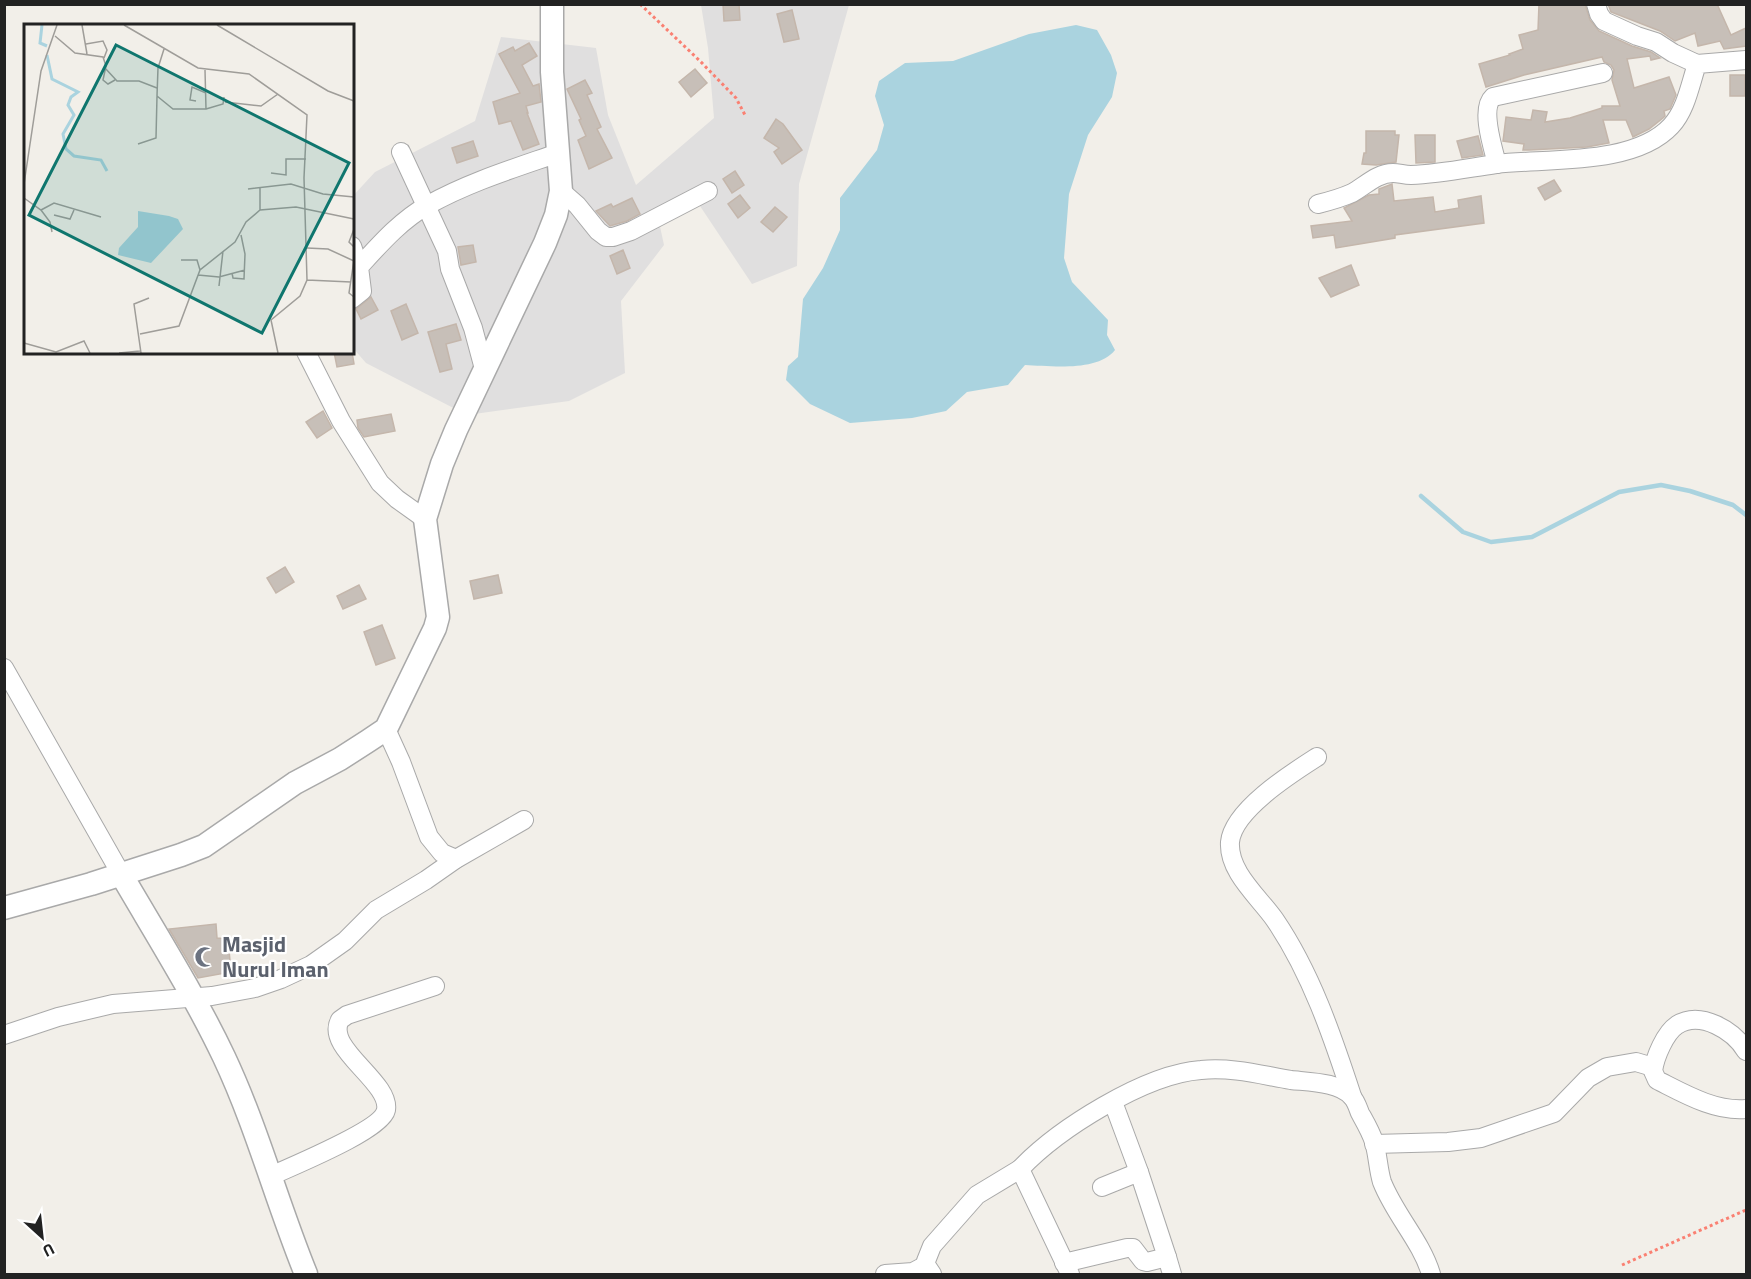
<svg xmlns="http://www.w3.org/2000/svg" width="1751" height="1279" viewBox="0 0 1751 1279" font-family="'Titillium Web',sans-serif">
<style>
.residential{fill:#e0dfdf}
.water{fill:#aad3df}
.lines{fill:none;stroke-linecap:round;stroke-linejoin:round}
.stream{stroke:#aad3df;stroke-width:4.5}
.building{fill:#c7bfb8;stroke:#c4b6ab;stroke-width:1.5}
.minor-casing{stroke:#a9a9a9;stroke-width:20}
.tertiary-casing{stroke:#a9a9a9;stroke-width:25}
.path{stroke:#fa8072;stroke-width:3;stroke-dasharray:3 3;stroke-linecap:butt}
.minor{stroke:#fff;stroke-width:18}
.tertiary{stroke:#fff;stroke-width:22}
.labels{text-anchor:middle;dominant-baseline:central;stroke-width:4.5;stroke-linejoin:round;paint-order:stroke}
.worship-label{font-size:22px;font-weight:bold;fill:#5b616d;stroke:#fff;text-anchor:start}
.inset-river{fill:none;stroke:#aad3df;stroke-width:3}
.inset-road{fill:none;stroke:#9f9d99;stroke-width:1.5}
.view{fill:#0f766e;fill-opacity:0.15;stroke:#0f766e;stroke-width:3}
.inset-edge{fill:none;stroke:#222;stroke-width:3}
</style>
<rect width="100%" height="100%" fill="#f2efe9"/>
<polygon class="residential" points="701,5 849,5 799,184 797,266 752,284 694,197 656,208 664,245 621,301 625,373 569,401 467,415 366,363 353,348 352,197 375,172 475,121 501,37 596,48 608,115 636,185 714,118 708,48"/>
<path class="water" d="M1076,25l21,5 14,25 6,18 -5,24 -24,38 -19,59 -5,64 8,24 36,38 -1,15 8,15c-17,22 -64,16 -90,15l-17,20 -41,7 -21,19 -34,7 -62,5 -40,-19 -24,-24 2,-14 10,-9 5,-58 20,-31 17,-38v-32l37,-48 7,-25 -9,-29 4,-15 26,-18 48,-2 76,-27z"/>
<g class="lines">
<polyline class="stream" points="1421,496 1463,532 1491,542 1532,537 1619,492 1661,485 1690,491 1733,505 1746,515"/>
</g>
<g class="building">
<polygon points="723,4 739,4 740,20 724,21"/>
<polygon points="1539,4 1585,4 1590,20 1599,31 1632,46 1651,52 1660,58 1651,60 1650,56 1627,59 1634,88 1669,77 1676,95 1670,109 1664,111 1665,116 1663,118 1649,129 1633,137 1626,120 1603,120 1609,143 1587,147 1529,150 1523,150 1524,144 1503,141 1506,117 1531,120 1533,110 1547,112 1545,122 1570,118 1602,108 1602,106 1620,106 1612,80 1614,70 1611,65 1604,62 1602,57 1524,75 1486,87 1479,64 1510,55 1509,54 1523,49 1519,35 1538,30"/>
<polygon points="1608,4 1717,4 1731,35 1746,28 1746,46 1724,49 1720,41 1698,46 1695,33 1675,41 1660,31 1611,12"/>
<polygon points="792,10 799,39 784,42 777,14"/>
<polygon points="529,43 537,56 522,65 533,86 539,84 541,102 526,106 528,113 527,113 539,144 523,150 511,121 499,124 493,102 520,93 499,54 513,47 515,51"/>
<polygon points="695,69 707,83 691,97 679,82"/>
<rect x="1730" y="75" width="15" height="21"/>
<polygon points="585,80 592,93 587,95 601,127 597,129 612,158 589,169 578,140 586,136 579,120 581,119 567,89"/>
<polygon points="776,119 783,124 802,150 782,164 774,152 779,148 764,138"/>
<polygon points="1366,131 1395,131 1395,135 1399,135 1396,162 1376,165 1362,164 1364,153 1366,153"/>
<polygon points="1415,135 1435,135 1435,162 1416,163"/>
<polygon points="1478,136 1483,155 1462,158 1457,141"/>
<polygon points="473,141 478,156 457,163 452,148"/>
<polygon points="735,171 744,185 732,193 723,179"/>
<polygon points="1554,180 1561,191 1545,200 1538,188"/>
<polygon points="1392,184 1394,201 1433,197 1435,212 1459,208 1458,200 1481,196 1484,223 1395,235 1395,238 1336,248 1334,235 1313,238 1311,226 1352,221 1344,208 1369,195 1379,194 1379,189"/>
<polygon points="740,195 750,208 738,218 728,204"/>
<polygon points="632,198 640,214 627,221 610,226 596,211 611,204 613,207"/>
<polygon points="775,207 787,217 773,232 761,222"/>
<polygon points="473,245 476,262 461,265 458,247"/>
<polygon points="623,250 630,268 617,274 610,256"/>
<polygon points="1351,265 1359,285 1331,297 1319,278"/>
<polygon points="371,297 378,310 361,319 356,309"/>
<polygon points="406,304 418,333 402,340 391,311"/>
<polygon points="456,324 461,340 446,344 452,369 440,372 428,332"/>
<polygon points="334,352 352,352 354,364 337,367"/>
<polygon points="323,411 332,428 317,438 306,422"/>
<polygon points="391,414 395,431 364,437 358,428 357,420"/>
<polygon points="285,567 294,582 276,593 267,578"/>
<polygon points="498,575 502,593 474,599 470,581"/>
<polygon points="359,585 366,599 343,609 337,596"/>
<polygon points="382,625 395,658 376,665 364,632"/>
<polygon points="216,924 217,938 228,939 231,972 198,978 169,929"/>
</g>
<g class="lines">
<g class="minor-casing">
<g id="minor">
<polyline points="1596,4 1599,14 1604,21 1637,36 1656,42 1673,53 1697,64"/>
<polyline points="401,152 447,251 450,269 473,328 484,369"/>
<path d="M1497,164c-4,-16 -17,-55 -4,-67l110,-24"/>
<polyline points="561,191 577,205 598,231 606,237 613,237 631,231 708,191"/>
<path d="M1318,204c12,-3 23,-6 34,-11 13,-7 25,-20 41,-20 6,0 11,2 18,2 29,-1 57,-7 85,-11 51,-6 138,2 175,-38 15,-16 19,-41 26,-62l49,-4"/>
<polyline points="352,246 359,267"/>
<path d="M352,299l10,-8 -3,-24c21,-23 42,-47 69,-62 41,-23 87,-37 130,-52"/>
<polyline points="306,352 341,421 380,483 397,499 425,519"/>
<polyline points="4,668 121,874"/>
<polyline points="386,729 401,762 429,837 442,853 456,859"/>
<path d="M1317,757c-25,16 -84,53 -87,85 -2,30 29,55 45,78 36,53 57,115 77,176"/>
<polyline points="4,1035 58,1017 113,1004 212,996 255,988 281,979 311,965 345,941 376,910 426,880 456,859 524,820"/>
<polyline points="1113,1102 1139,1172"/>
<path d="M1746,1109c-31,3 -63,-16 -89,-29l-4,-9c2,-14 12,-38 24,-46 24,-15 57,6 69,26"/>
<polyline points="1374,1144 1448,1142 1481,1138 1554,1113 1588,1078 1607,1067 1636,1062 1653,1067"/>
<path d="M271,1176c21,-10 111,-46 115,-66 5,-28 -62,-62 -46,-90l7,-5 88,-29"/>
<polyline points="1167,1257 1172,1274"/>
<polyline points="1064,1263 1127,1248 1133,1248 1143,1261 1147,1262 1167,1257 1139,1172 1102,1187"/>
<polyline points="885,1274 913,1272 926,1265"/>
<polyline points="932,1274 926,1265 926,1261 932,1246 977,1195 1020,1169"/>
<path d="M1070,1274l-50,-105c38,-40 125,-95 181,-99 32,-3 60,5 90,10 18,2 49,2 61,17 4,4 6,11 8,16 5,9 11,19 14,29 4,13 4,27 8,40 13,33 39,59 49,92"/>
</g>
</g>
<g class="tertiary-casing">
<g id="tertiary">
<path d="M121,874c35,60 73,120 103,183 33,70 53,146 82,217"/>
<polyline points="4,908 91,884 181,855 204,846 295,783 340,759 368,741 386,729 435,628 438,617 425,519 442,464 456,430 545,243 556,215 561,191 552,72 552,4"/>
</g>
</g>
<g class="path">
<polyline points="640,4 700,61 736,98 745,115"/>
<polyline points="1622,1265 1746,1210"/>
</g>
<use href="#minor" class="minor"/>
<use href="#tertiary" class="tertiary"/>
</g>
<defs>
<g id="mosque-bare" transform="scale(1.62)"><path d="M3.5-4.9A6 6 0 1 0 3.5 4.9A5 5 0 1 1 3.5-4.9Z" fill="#6b7280" stroke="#fff" stroke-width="2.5" paint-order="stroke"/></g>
</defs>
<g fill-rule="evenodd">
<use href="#mosque-bare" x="205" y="957"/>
</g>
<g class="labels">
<g class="worship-label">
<text x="222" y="944">Masjid<tspan x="222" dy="25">Nurul Iman</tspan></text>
</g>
</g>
<g transform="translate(24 24)">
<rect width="330" height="330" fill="#f2efe9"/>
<path d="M114,187l31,5 9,3 5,10 -32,34 -33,-8 1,-7 19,-21z" fill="#aad3df"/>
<path class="inset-river" d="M18,1l-2,18 7,3M23,31l5,24 26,13 -7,5 -3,8 6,10 -11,19 3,15 8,7 27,4 6,11"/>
<path class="inset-road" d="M58,1l5,29M100,1l74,43 51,6 58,41 -3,63 3,102 -7,16 -29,24 7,33M193,1l111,66 26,10M31,12l20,17 28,4 3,9 -3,14 5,4 7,-4M62,20l17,-3 4,9 -3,8M140,25l-6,19 -1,28 16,13h33l-1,-39M81,44l12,13h22l18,7M172,77l-6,-1 2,-13 14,6M201,78l36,4 17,-12M182,85l17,-5 1,-7M114,120l18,-6 1,-42M247,149l15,2v-16h20M0,160l17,-113 16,-46M236,164v22M224,165l43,-5 32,10 31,3M0,174l17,12 13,-7 47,14M17,186l9,12 2,10M30,191l16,4 4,-9M330,205l-5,13 5,5M283,224l21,1 26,12M157,236h16l3,10M330,236l-5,33 5,4M208,249l1,5 11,1 1,-25 -4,-19M174,251l21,2 26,-7M283,256l44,2M195,262l4,-35M116,310l39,-8 21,-56 35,-28 11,-20 14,-12 36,-3 58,12M0,319l32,9 28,-11 6,12M95,329l21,-2M117,329l-7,-49 15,-6"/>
<path class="view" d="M92,21l233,118 -87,170 -233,-118z"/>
<rect width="330" height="330" class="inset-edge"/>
</g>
<rect width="1751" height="1279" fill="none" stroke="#222222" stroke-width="12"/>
<g transform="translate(42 1237) rotate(153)" stroke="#ffffff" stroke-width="4.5" paint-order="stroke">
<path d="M0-4.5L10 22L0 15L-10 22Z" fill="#222222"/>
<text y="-9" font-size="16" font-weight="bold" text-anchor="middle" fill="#222222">U</text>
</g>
</svg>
